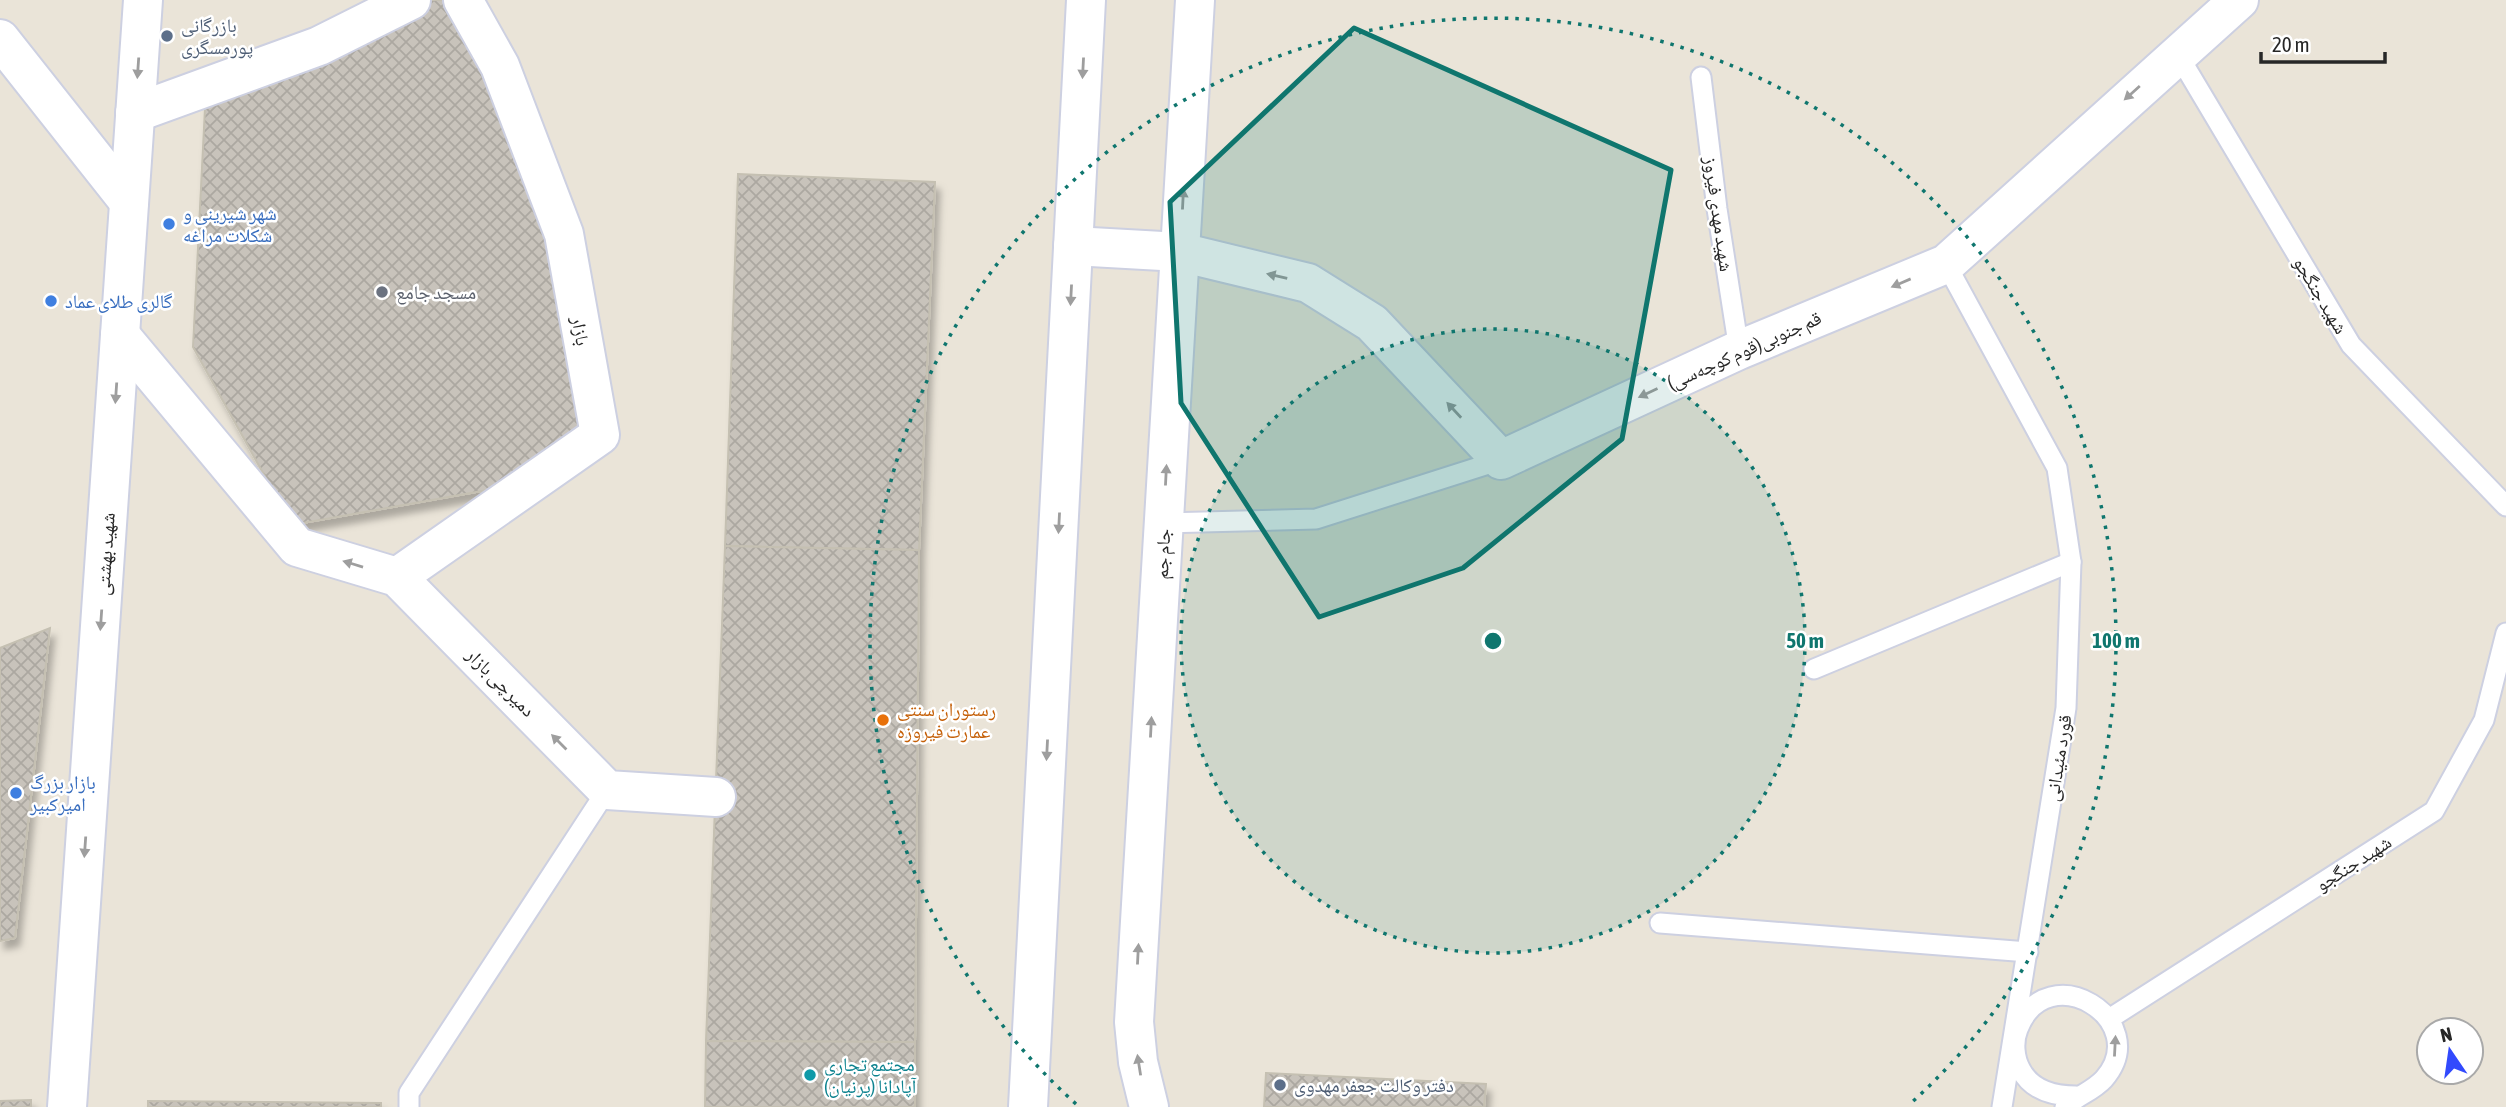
<svg xmlns="http://www.w3.org/2000/svg" width="2506" height="1107" viewBox="0 0 2506 1107" font-family="'Asap Condensed','Noto Naskh Arabic',sans-serif">
<style>
.building{fill:url(#building-cross-hatch);stroke:#c5c0b2;stroke-width:2;filter:url(#shadow)}
.lines{fill:none;stroke-linecap:round;stroke-linejoin:round}
.lane-casing{stroke:#cdd0e1;stroke-width:23}
.street-casing{stroke:#cdd0e1;stroke-width:42}
.secondary-casing{stroke:#cdd0e1;stroke-width:42}
.lane{stroke:#fff;stroke-width:19}
.street{stroke:#fff;stroke-width:38}
.secondary{stroke:#fff;stroke-width:38}
.oneway{fill:#9e9e9e}
.marked{fill:#0f766e;fill-opacity:0.2;stroke:#0f766e;stroke-width:5;stroke-linejoin:round}
.ring{fill:none;stroke:#0f766e;stroke-width:3.5;stroke-dasharray:3.5 7}
.service-dot{fill:#5c6f8a;stroke:#fff;stroke-width:2.5}
.shop-dot{fill:#3f7fe0;stroke:#fff;stroke-width:2.5}
.worship-dot{fill:#6b7280;stroke:#fff;stroke-width:2.5}
.food-dot{fill:#e8710a;stroke:#fff;stroke-width:2.5}
.culture-dot{fill:#0f9aa8;stroke:#fff;stroke-width:2.5}
.labels{text-anchor:middle;dominant-baseline:central;stroke-width:5;stroke-linejoin:round;paint-order:stroke}
.service-label{font-size:19px;fill:#4e5e75;stroke:#fff;text-anchor:start}
.shop-label{font-size:19px;fill:#366cbe;stroke:#fff;text-anchor:start}
.street-label{font-size:19px;fill:#272727;stroke:#fff}
.worship-label{font-size:19px;fill:#5b616d;stroke:#fff;text-anchor:start}
.food-label{font-size:19px;fill:#c56008;stroke:#fff;text-anchor:start}
.culture-label{font-size:19px;fill:#0d838f;stroke:#fff;text-anchor:start}
.centre{fill:#0f766e;stroke:#fff;stroke-width:3.5}
.ring-label{font-size:21px;text-anchor:middle;font-weight:bold;fill:#0f766e;stroke:#fff;stroke-width:5;stroke-linejoin:round;paint-order:stroke}
</style>
<defs>
<pattern id="building-cross-hatch" width="8" height="8" patternUnits="userSpaceOnUse" patternTransform="scale(1.75)"><rect width="8" height="8" fill="#c8c3bb"/><path d="M0 0l8 8M0 8l8-8" fill="none" stroke="#aca8a1"/></pattern>
<filter id="shadow"><feDropShadow dx="4.5" dy="8" stdDeviation="3.5" flood-color="#0004"/></filter>
</defs>
<rect width="100%" height="100%" fill="#eae4d8"/>
<g class="building">
<polygon points="419,0 458,0 522,142 595,433 527,483 292,525 193,347 206,88"/>
<polygon points="738,174 935,182 919,550 725,546"/>
<polygon points="725,546 919,550 915,1042 706,1041"/>
<polygon points="50,628 15,938 0,941 0,648"/>
<polygon points="706,1041 915,1042 915,1107 705,1107"/>
<polygon points="1266,1073 1486,1084 1484,1107 1264,1107"/>
<polygon points="31,1100 31,1107 0,1107 0,1101"/>
<polygon points="148,1101 381,1103 381,1107 148,1107"/>
</g>
<g class="lines">
<g class="lane-casing">
<g id="lane">
<polyline points="2177,53 2351,345 2506,506"/>
<polyline points="1701,77 1717,209 1739,350"/>
<polyline points="1946,264 2057,468 2071,562 2066,708 2002,1107"/>
<polyline points="1163,523 1316,519 1501,460"/>
<polyline points="1814,669 2071,562"/>
<polyline points="1660,923 2028,952"/>
<polyline points="2109,1019 2434,811 2484,720 2506,633"/>
<polyline points="409,1107 409,1093 607,790"/>
<path d="M2065,1107c12,-11 28,-16 39,-28 51,-59 -57,-125 -86,-50 -5,12 -4,29 3,41 11,21 34,26 55,26"/>
</g>
</g>
<g class="street-casing">
<g id="street">
<polyline points="0,39 129,202"/>
<polyline points="135,113 319,46 411,0"/>
<polyline points="1180,252 1308,283 1372,323 1501,460 1739,350 1946,264 2239,0"/>
<polyline points="120,335 297,547 397,577 607,790 716,797"/>
<polyline points="397,577 600,435 564,234 500,66 463,0"/>
</g>
</g>
<g class="secondary-casing">
<g id="secondary">
<polyline points="1073,246 1180,252"/>
<polyline points="67,1107 143,0"/>
<polyline points="1028,1107 1086,0"/>
<polyline points="1149,1107 1138,1062 1134,1022 1195,0"/>
</g>
</g>
<use href="#lane" class="lane"/>
<use href="#street" class="street"/>
<use href="#secondary" class="secondary"/>
</g>
<defs><path id="oneway-solid" d="M-6-.8H1V-3.2L6.5 0L1 3.2V.8H-6Z" transform="scale(1.75)"/></defs>
<g class="oneway">
<use href="#oneway-solid" transform="translate(138 68) rotate(94)"/>
<use href="#oneway-solid" transform="translate(1083 68) rotate(93)"/>
<use href="#oneway-solid" transform="translate(2132 93) rotate(138)"/>
<use href="#oneway-solid" transform="translate(1183 199) rotate(-87)"/>
<use href="#oneway-solid" transform="translate(1277 276) rotate(-167)"/>
<use href="#oneway-solid" transform="translate(1901 283) rotate(157)"/>
<use href="#oneway-solid" transform="translate(1071 295) rotate(93)"/>
<use href="#oneway-solid" transform="translate(116 393) rotate(94)"/>
<use href="#oneway-solid" transform="translate(1648 393) rotate(155)"/>
<use href="#oneway-solid" transform="translate(1454 410) rotate(-133)"/>
<use href="#oneway-solid" transform="translate(1166 475) rotate(-87)"/>
<use href="#oneway-solid" transform="translate(1059 523) rotate(93)"/>
<use href="#oneway-solid" transform="translate(353 564) rotate(-163)"/>
<use href="#oneway-solid" transform="translate(101 620) rotate(94)"/>
<use href="#oneway-solid" transform="translate(1151 727) rotate(-87)"/>
<use href="#oneway-solid" transform="translate(559 742) rotate(-135)"/>
<use href="#oneway-solid" transform="translate(1047 750) rotate(93)"/>
<use href="#oneway-solid" transform="translate(85 847) rotate(94)"/>
<use href="#oneway-solid" transform="translate(1138 954) rotate(-87)"/>
<use href="#oneway-solid" transform="translate(2115 1046) rotate(-87)"/>
<use href="#oneway-solid" transform="translate(1139 1065) rotate(-99)"/>
</g>
<path class="marked" d="M1354,28l317,142 -49,269 -159,129 -144,49 -138,-214 -11,-201z"/>
<circle cx="1493" cy="641" r="312" fill="#0f766e" fill-opacity=".12"/>
<g class="ring">
<circle cx="1493" cy="641" r="312"/>
<path d="M1076 1104A623 623 0 1 1 1910 1104"/>
</g>
<g class="service-dot">
<circle cx="167" cy="36" r="7"/>
<circle cx="1280" cy="1085" r="7"/>
</g>
<g class="shop-dot">
<circle cx="169" cy="224" r="7"/>
<circle cx="51" cy="301" r="7"/>
<circle cx="16" cy="793" r="7"/>
</g>
<circle class="worship-dot" cx="382" cy="292" r="7"/>
<circle class="food-dot" cx="883" cy="720" r="7"/>
<circle class="culture-dot" cx="810" cy="1075" r="7"/>
<g class="labels">
<g class="service-label">
<text x="181" y="25">بازرگانی<tspan x="181" dy="22">پورمسگری</tspan></text>
<text x="1294" y="1085">دفتر وکالت جعفر مهدوی</text>
</g>
<g class="shop-label">
<text x="183" y="213">شهر شیرینی و<tspan x="183" dy="22">شکلات مراغه</tspan></text>
<text x="65" y="301">گالری طلای عماد</text>
<text x="30" y="782">بازار بزرگ<tspan x="30" dy="22">امیرکبیر</tspan></text>
</g>
<g class="street-label">
<text transform="translate(1719 214) rotate(82)">شهید مهدی فیروز</text>
<text transform="translate(2321 295) rotate(59)">شهید جنگجو</text>
<text transform="translate(581 331) rotate(80)">بازار</text>
<text transform="translate(1744 350) rotate(-24)">قم جنوبی(قوم کوچه‌سی)</text>
<text transform="translate(105 554) rotate(-86)">شهید بهشتی</text>
<text transform="translate(1162 554) rotate(-87)">جام جم</text>
<text transform="translate(501 682) rotate(45)">دمیرچی بازار</text>
<text transform="translate(2058 758) rotate(-81)">قورد مئیدانی</text>
<text transform="translate(2353 863) rotate(-33)">شهید جنگجو</text>
</g>
<g class="worship-label">
<text x="396" y="292">مسجد جامع</text>
</g>
<g class="food-label">
<text x="897" y="709">رستوران سنتی<tspan x="897" dy="22">عمارت فیروزه</tspan></text>
</g>
<g class="culture-label">
<text x="824" y="1064">مجتمع تجاری<tspan x="824" dy="22">آپادانا (پرنیان)</tspan></text>
</g>
</g>
<circle cx="1493" cy="641" r="10" class="centre"/>
<g class="ring-label">
<text x="1805" y="648">50 m</text>
<text x="2116" y="648">100 m</text>
</g>
<g transform="translate(2450 1051) rotate(347)"><circle r="33" fill="#ffffff" stroke="#a9a9a9" stroke-width="2"/>
<path d="M0-5L12 26L0 18L-12 26Z" fill="#324afd"/>
<text y="-10" font-size="19" font-weight="bold" text-anchor="middle" fill="#272727">N</text>
</g>
<path d="M2261 52v10h124v-10" fill="none" stroke="#272727" stroke-width="3.5"/>
<text x="2272" y="52" font-size="21" fill="#272727" stroke="#ffffff" stroke-width="5" paint-order="stroke">20 m</text>
</svg>
